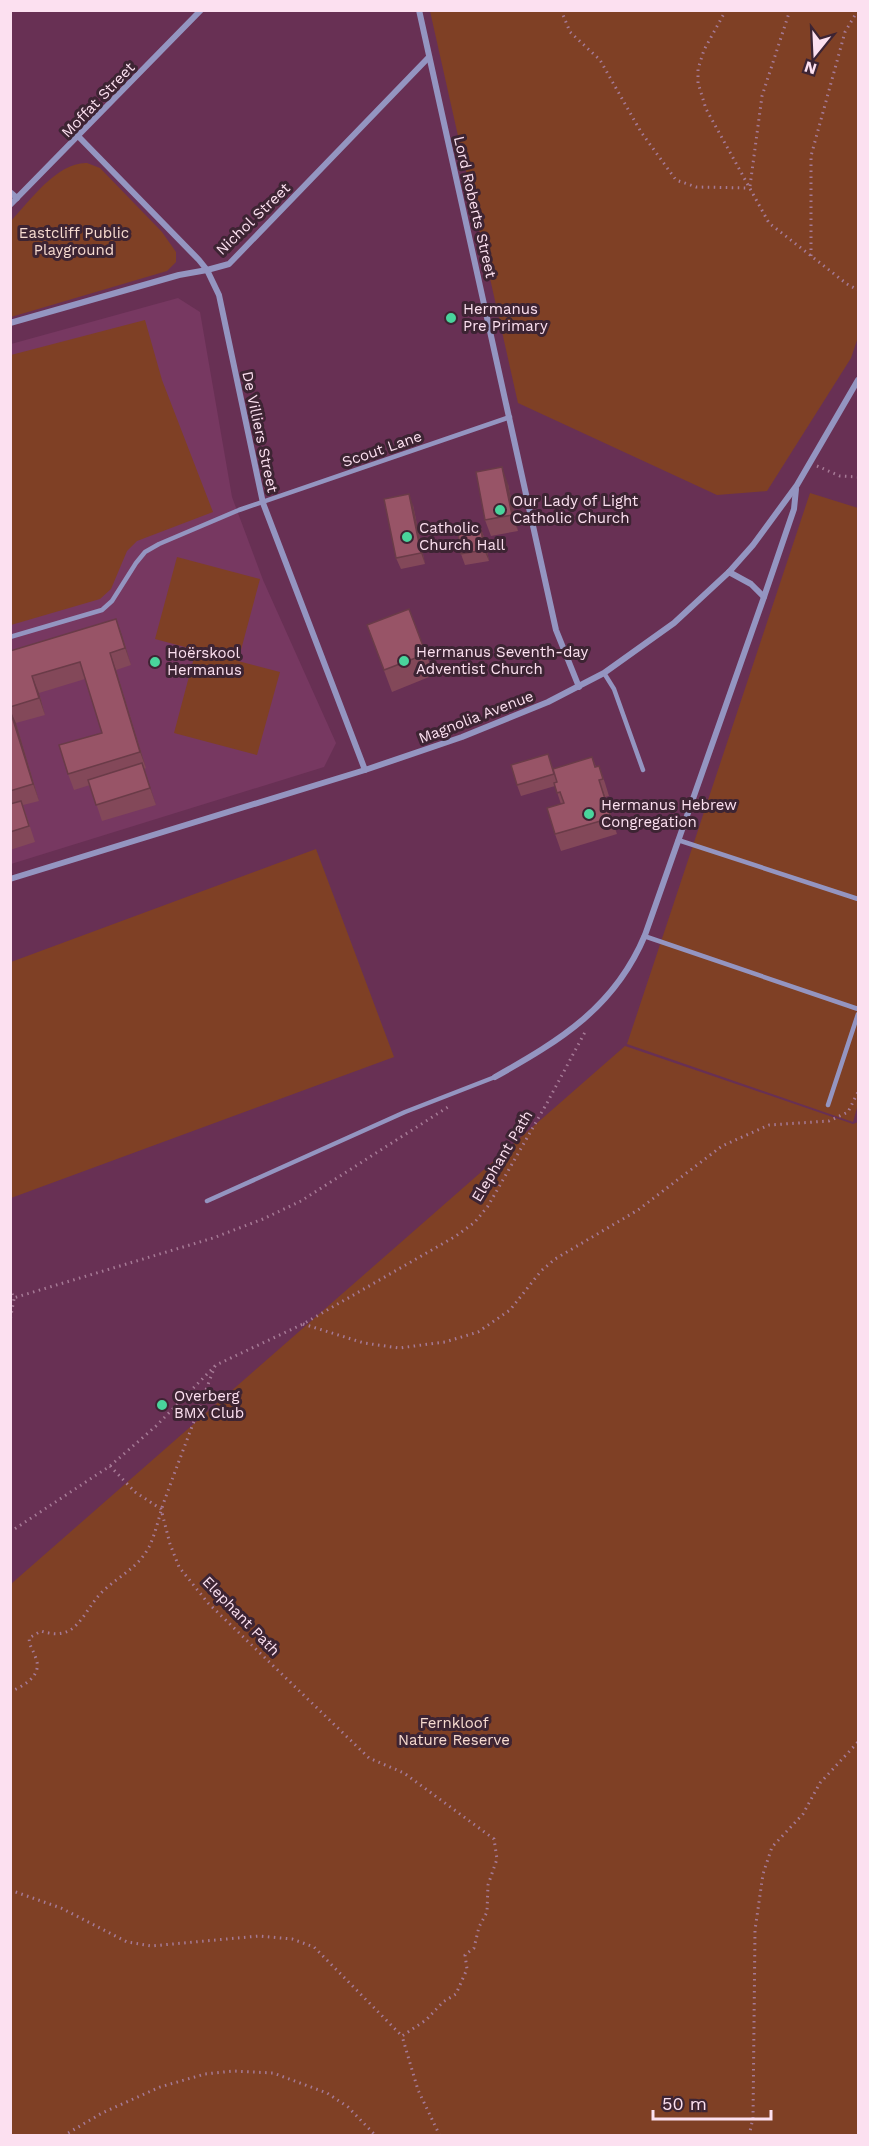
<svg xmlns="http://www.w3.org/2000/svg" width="869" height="2146" viewBox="0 0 869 2146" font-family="'Work Sans',sans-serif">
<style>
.built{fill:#773861}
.green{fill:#7f4025}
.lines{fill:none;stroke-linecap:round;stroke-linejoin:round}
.path{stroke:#a67a96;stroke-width:3;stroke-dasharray:1.5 4.5;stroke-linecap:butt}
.service{stroke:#9495c1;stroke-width:4.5}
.minor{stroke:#9495c1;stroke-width:6}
.wall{fill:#834859}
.shaded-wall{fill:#6a3b48}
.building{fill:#985467;stroke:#6a3b48;stroke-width:1.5}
.poi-dot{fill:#49d49c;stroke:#3d2433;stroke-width:2}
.labels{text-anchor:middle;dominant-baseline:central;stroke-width:6;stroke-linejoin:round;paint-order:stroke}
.street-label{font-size:15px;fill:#fce0f0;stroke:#3d2433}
.park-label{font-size:15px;fill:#f7dbd0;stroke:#3d2433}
.poi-label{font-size:15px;fill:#fce0f0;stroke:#3d2433;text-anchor:start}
</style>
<rect width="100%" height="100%" fill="#683054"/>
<polygon class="built" points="178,298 200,312 232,497 263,580 336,743 324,767 11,864 11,344"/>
<g class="green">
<polygon points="430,11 858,11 858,337 851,358 767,491 717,495 518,403"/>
<path d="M87,163l13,5 62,64 14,20v10l-9,9 -156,46v-96c19,-20 46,-59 76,-58z"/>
<polygon points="145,320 162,380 213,512 137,541 127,551 111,589 100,599 11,625 11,355"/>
<polygon points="810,493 858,508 858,1104 853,1122 627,1044"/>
<polygon points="177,557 260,579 238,661 280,672 257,755 174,733 196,650 155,639"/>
<polygon points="316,849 394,1057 11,1198 11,962"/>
<polygon points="625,1046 853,1124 858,1122 858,2135 11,2135 11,1584"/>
</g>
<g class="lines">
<g class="path">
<polyline points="561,10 570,32 600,60 641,132 676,180 696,187 749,188"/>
<polyline points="726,10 704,50 698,69 698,83 706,109 769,223 847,284 858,290"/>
<polyline points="750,186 762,96 790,10"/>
<polyline points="811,256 811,156 845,32 858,10"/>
<polyline points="817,466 840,476 858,477"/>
<polyline points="10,1288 14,1299 10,1321"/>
<polyline points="10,1299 213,1238 263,1219 301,1201 448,1107"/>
<polyline points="303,1324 364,1343 399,1348 445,1342 478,1332 510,1310 541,1271 555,1259 638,1210 722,1146 769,1125 829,1121 848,1112 858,1092"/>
<polyline points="110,1466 135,1492 161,1509 170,1544 179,1567 208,1603 369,1758 404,1773 494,1839 497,1859 488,1885 487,1912 479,1927 474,1948 465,1955 467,1969 456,1994 443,2002 426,2020 402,2036 418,2090 440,2136"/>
<polyline points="10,1532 110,1466 156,1426 216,1365 303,1324 456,1236 475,1222 488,1206 547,1103 585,1032"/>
<path d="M10,1692c15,-7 34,-17 25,-36 -3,-9 -5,-8 -6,-18l12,-7c37,12 40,-18 62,-40 16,-15 35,-23 46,-44 7,-14 10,-32 16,-48 16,-44 33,-88 50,-133"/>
<polyline points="10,1890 61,1908 127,1942 151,1946 259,1936 292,1939 314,1947 402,2036"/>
<polyline points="63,2136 102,2113 160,2087 205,2074 233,2071 273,2073 327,2093 348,2107 376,2136"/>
<polyline points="749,2136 753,2118 755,1930 763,1874 772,1847 803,1814 820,1783 858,1742"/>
</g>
<g class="service">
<polyline points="10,637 102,610 112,601 136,563 145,552 159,544 239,510 510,417"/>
<polyline points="604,673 614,689 643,770"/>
<polyline points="678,840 858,899"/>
<polyline points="644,936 858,1009"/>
<polyline points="828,1105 858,1014"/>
<polyline points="207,1201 405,1112 495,1077"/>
</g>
<g class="minor">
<polyline points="419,10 556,630 579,687"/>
<polyline points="78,136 199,260 207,270 219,295 263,503 365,770"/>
<polyline points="10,192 17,198"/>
<polyline points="10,205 201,10"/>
<polyline points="10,323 179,275 207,270 229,264 429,57"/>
<polyline points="729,572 751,584 764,597"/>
<polyline points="10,879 365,770 462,737 548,702 604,673 674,623 729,572 753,545 797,485 858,380"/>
<path d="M495,1077c66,-37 120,-70 150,-142l119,-338 30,-88 2,-20"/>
</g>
</g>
<g class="wall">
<polygon points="508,484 518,531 491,536 485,520"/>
<polygon points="413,505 425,564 401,569 396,558"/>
<polygon points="481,529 485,540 489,561 465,565 461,554"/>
<polygon points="409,609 434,675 392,692 367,625"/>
<polygon points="122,635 131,665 116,670 146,768 144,769 156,805 102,821 90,785 74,790 68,774 102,733 85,679 39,693 45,715 16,723 39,801 23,805 35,842 10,850 10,651"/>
<polygon points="592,757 596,767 599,766 605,783 609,796 605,797 617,834 561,851 555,834 561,804 555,786 521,796 517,785 552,766 557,782"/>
</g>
<g class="shaded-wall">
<polygon points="502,467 508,484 518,531 512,515"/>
<polygon points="409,494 413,505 425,564 421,553"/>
<polygon points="481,529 485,540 489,561 484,550"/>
<polygon points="116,619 122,635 131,665 125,648"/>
<polygon points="110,653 116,670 146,768 140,752"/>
<polygon points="32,676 39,693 45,715 39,698"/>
<polygon points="10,710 16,723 39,801 33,784"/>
<polygon points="142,763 148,780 156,805 150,788"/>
<polygon points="599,780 605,797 617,834 611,818"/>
</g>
<g class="building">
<polygon points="502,467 512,515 485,520 476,472"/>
<polygon points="409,494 421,553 396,558 384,499"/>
<polygon points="481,529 484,550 461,554 458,533"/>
<polygon points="409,609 426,654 384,670 367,625"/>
<polygon points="116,619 125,648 110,653 140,752 68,774 59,745 102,733 80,662 32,676 39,698 10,707 10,651"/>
<polygon points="10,710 33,784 10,791"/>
<polygon points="548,754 554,774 517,785 511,765"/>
<polygon points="592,757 595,767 599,766 603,779 599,780 611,818 555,834 547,808 564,803 560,792 557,793 554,783 557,782 553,769"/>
<polygon points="142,763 150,788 96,805 88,780"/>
<polygon points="21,801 29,826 10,832 10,804"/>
</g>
<g class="poi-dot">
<circle cx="451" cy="318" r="6"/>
<circle cx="500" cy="510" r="6"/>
<circle cx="407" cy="537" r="6"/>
<circle cx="404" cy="661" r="6"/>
<circle cx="155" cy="662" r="6"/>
<circle cx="589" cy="814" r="6"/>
<circle cx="162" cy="1405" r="6"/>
</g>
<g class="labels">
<g class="street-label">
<text transform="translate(98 100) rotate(-46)">Moffat Street</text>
<text transform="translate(475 207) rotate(77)">Lord Roberts Street</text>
<text transform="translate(253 219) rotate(-44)">Nichol Street</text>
<text transform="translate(260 432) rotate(78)">De Villiers Street</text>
<text transform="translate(382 449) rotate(-19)">Scout Lane</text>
<text transform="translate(476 717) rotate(-21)">Magnolia Avenue</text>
<text transform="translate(502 1156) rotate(-59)">Elephant Path</text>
<text transform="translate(241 1616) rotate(46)">Elephant Path</text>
</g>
<g class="park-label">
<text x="74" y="233">Eastcliff Public<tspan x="74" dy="17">Playground</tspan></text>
<text x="454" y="1723">Fernkloof<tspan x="454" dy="17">Nature Reserve</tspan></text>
</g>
<g class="poi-label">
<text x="463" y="309">Hermanus<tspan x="463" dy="17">Pre Primary</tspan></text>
<text x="512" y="501">Our Lady of Light<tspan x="512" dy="17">Catholic Church</tspan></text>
<text x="419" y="528">Catholic<tspan x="419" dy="17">Church Hall</tspan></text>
<text x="416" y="652">Hermanus Seventh-day<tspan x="416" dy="17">Adventist Church</tspan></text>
<text x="167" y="653">Hoërskool<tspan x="167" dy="17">Hermanus</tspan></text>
<text x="601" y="805">Hermanus Hebrew<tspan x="601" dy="17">Congregation</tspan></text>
<text x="174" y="1396">Overberg<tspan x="174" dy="17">BMX Club</tspan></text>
</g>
</g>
<rect width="869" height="2146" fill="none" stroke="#fce0f0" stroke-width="24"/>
<g transform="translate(815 54) rotate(198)" stroke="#3d2433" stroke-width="4.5" paint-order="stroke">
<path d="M0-4.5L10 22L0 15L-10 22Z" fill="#fce0f0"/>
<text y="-9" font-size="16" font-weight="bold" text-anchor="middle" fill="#fce0f0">N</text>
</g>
<path d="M653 2110v9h118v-9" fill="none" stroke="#fce0f0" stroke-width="3"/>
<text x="662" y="2110" font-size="18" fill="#fce0f0" stroke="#3d2433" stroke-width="4.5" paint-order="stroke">50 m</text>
</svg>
